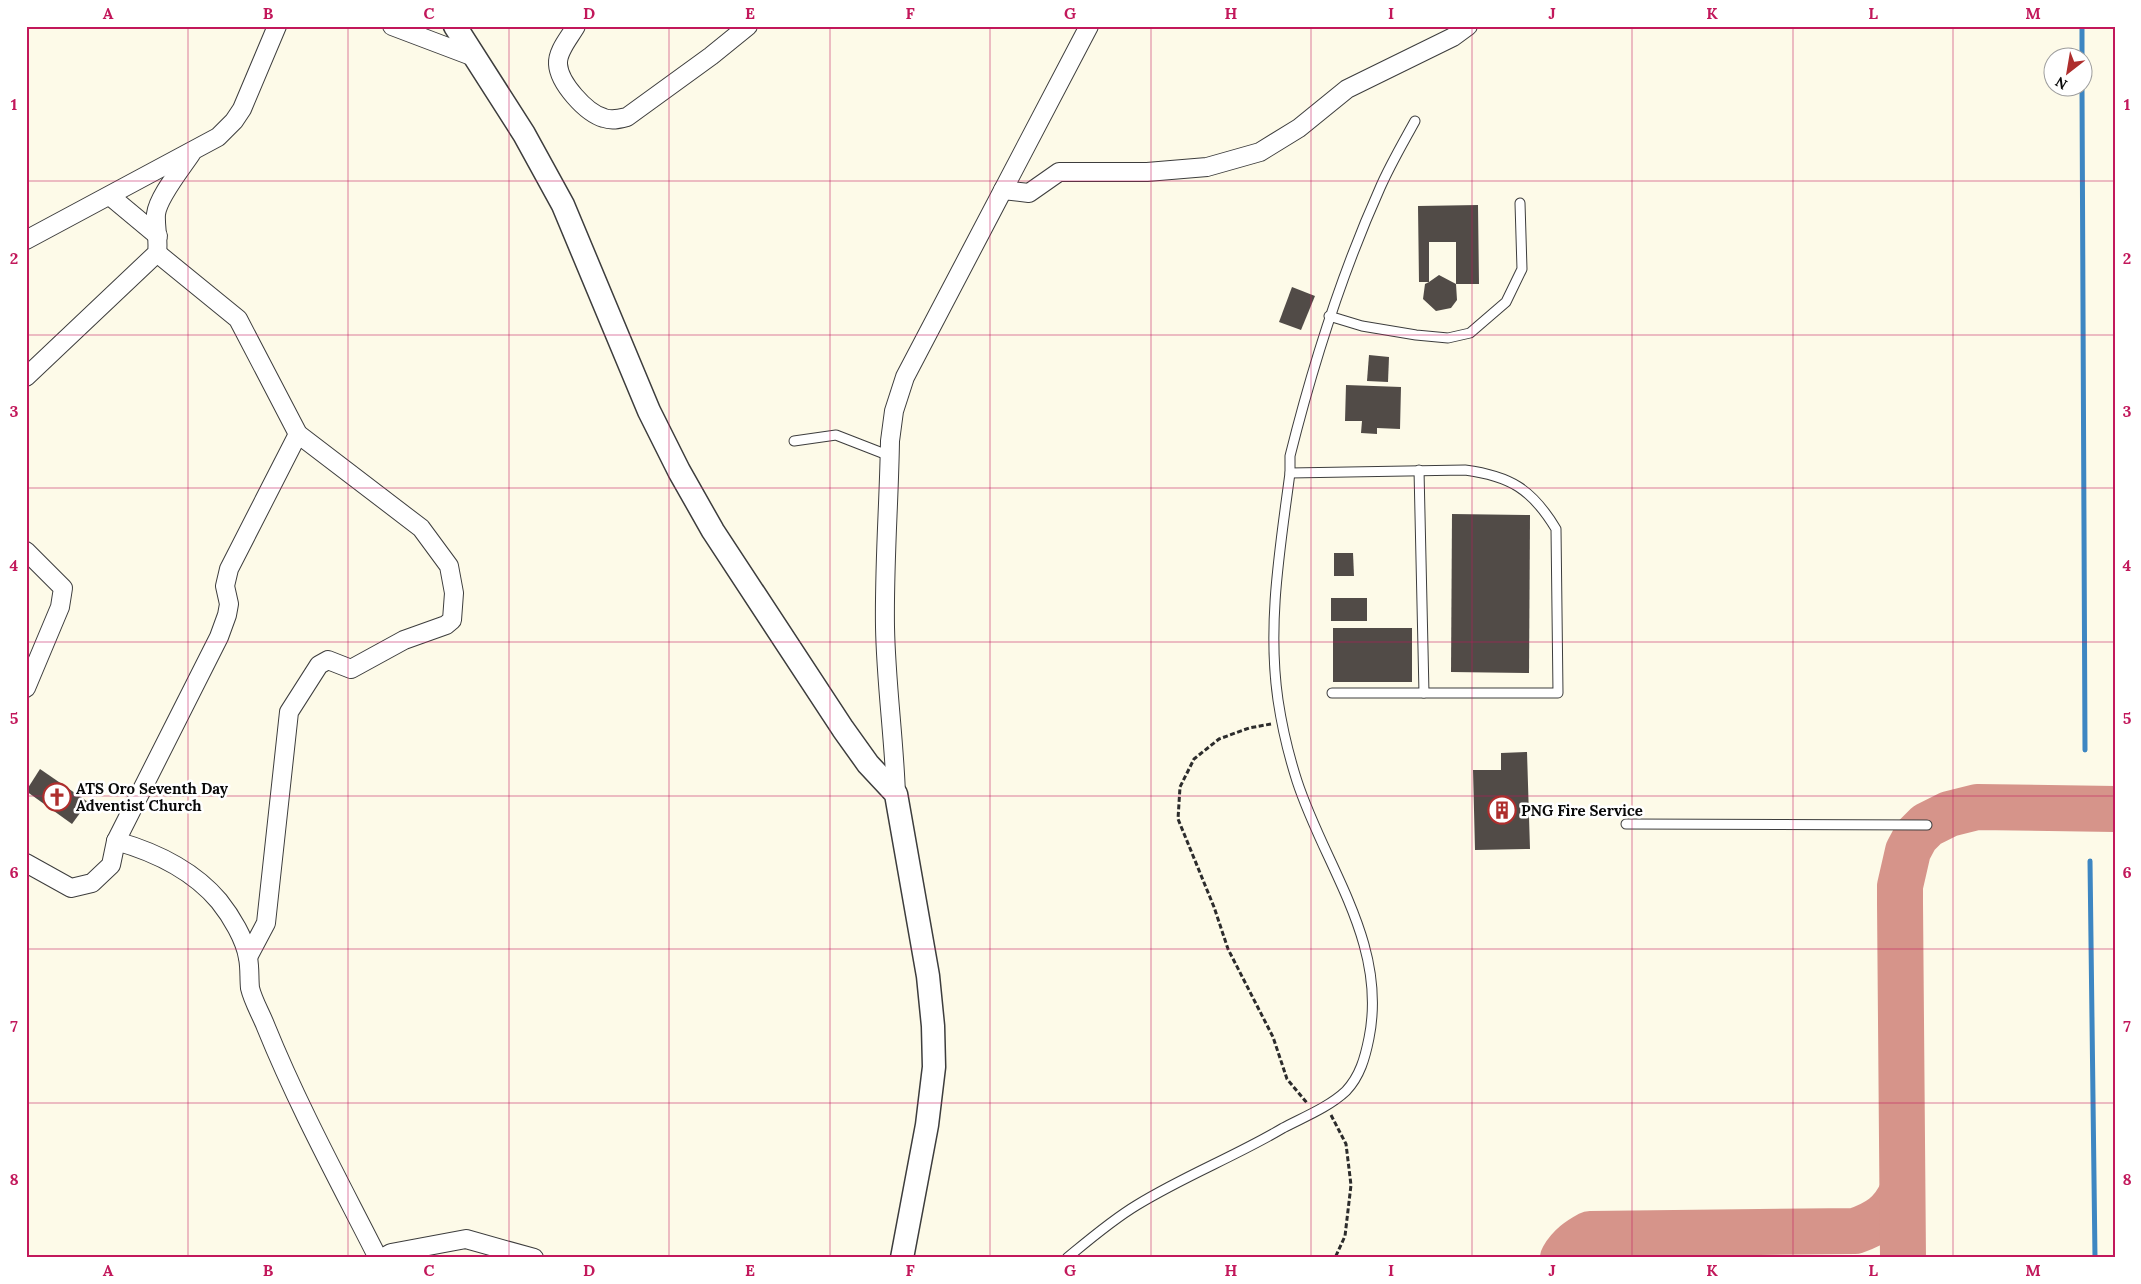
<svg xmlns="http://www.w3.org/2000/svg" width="2141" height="1284" viewBox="0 0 2141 1284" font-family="Lora,serif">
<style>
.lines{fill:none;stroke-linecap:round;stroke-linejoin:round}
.stream{stroke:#3d86c2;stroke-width:5}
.taxiway{stroke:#d6948a;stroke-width:46}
.building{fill:#514b47}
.service-casing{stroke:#3d3d3d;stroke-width:11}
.minor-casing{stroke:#3d3d3d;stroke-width:20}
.tertiary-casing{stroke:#3d3d3d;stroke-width:25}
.path{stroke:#2c2c2c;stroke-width:3;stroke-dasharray:5 2.5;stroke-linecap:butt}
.service{stroke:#fff;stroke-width:9}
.minor{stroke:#fff;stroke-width:18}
.tertiary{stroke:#fff;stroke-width:22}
.grid{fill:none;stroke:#c2185b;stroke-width:1;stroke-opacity:0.55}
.labels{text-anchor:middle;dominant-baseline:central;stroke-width:5;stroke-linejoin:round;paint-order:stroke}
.poi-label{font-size:15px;font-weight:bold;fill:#0a0a0a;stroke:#fff;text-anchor:start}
.neatline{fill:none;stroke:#c2185b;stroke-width:2}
.grid-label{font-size:16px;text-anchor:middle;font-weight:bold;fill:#c2185b}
</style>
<rect width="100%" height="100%" fill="#fdfae8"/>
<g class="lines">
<g class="stream">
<polyline points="2082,26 2082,58"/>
<polyline points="2082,88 2085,750"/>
<polyline points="2090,861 2095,1258"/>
</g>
<g class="taxiway">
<path d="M1563,1258c7,-12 16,-18 27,-24l265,-3c23,-8 37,-17 47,-39"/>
<polyline points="1903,1258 1900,903 1900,886 1908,851 1916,836 1927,825 1949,814 1977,807 2115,809"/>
</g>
</g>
<g class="building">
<polygon points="1478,205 1479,284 1456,284 1456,242 1429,242 1429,282 1439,275 1456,284 1457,300 1451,308 1436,311 1423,299 1425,284 1429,282 1419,282 1418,206"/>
<polygon points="1292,287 1315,296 1301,330 1279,322"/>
<polygon points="1369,355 1389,357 1388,382 1367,381"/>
<polygon points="1346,385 1401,387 1400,429 1377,428 1377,434 1361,433 1362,421 1345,421"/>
<polygon points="1452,514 1530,515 1529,673 1451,672"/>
<polygon points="1334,553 1353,553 1354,576 1334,576"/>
<rect x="1331" y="598" width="36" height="23"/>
<rect x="1333" y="628" width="79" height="54"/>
<polygon points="1527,752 1530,849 1475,850 1473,770 1501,770 1501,753"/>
<polygon points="40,769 88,802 72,824 26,791"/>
</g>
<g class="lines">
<g class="service-casing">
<g id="service">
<polyline points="1329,316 1362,326 1416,335 1448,338 1470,333 1506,302 1522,269 1520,203"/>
<polyline points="794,441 836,435 890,456"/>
<polyline points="1419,470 1424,693"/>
<path d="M1290,473l175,-3c45,6 67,19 91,59l2,164h-226"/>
<polyline points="1626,824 1927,825"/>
<path d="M1067,1258c23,-19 45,-38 70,-53 47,-29 99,-49 146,-77 21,-11 46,-21 63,-37 14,-15 19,-33 23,-53 19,-95 -44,-171 -72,-257 -8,-25 -15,-54 -19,-81 -11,-76 2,-151 12,-227v-17c23,-92 51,-181 90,-268 10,-23 23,-45 35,-67"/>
</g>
</g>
<g class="minor-casing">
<g id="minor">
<polyline points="392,26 474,57"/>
<path d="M576,26c-6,11 -19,25 -18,38 1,19 28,49 46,54 8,3 15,1 23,-1l84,-61 37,-30"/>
<polyline points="1003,190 1029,193 1059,172 1147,172 1207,167 1260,152 1299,128 1347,89 1453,37 1468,26"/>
<polyline points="110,196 158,236"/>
<polyline points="26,240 218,137 234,121 242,109 277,26"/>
<polyline points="157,253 238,319 298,434 421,528 449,566 454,593 452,620 446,625 404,640 351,669 328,660 319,665 289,712 266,923 248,957"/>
<path d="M26,377l131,-124c2,-13 -2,-26 -1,-39 2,-17 25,-45 35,-60"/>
<polyline points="26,551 63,588 60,607 26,688"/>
<path d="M896,794c-2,-56 -10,-111 -11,-167 -1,-62 4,-124 5,-186l4,-30 11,-34 184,-351"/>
<path d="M116,841c39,11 76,28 103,60 12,15 26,38 29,57 2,10 1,20 2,30 3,13 11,26 16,39 32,79 73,154 112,231"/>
<polyline points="26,863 71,888 92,883 111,865 116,841 219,637 227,615 229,604 225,586 229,569 298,434"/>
<polyline points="382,1258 391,1253 466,1239 534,1258"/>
</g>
</g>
<g class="tertiary-casing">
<polyline id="tertiary" points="455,26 524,134 563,205 649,411 679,471 713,531 843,729 868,764 896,794 928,976 933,1026 934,1067 927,1125 902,1258"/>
</g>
<g class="path">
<polyline points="1271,724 1249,728 1219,739 1194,759 1180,787 1178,819 1214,907 1228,949 1273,1037 1287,1079 1307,1103"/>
<polyline points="1331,1115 1346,1144 1351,1185 1345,1236 1335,1258"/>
</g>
<use href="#service" class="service"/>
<use href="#minor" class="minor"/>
<use href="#tertiary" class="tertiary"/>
</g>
<path class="grid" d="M188,26v1232M348,26v1232M509,26v1232M669,26v1232M830,26v1232M990,26v1232M1151,26v1232M1311,26v1232M1472,26v1232M1632,26v1232M1793,26v1232M1953,26v1232M26,181h2089M26,335h2089M26,488h2089M26,642h2089M26,796h2089M26,949h2089M26,1103h2089"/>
<defs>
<g id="church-ring" transform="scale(1.4375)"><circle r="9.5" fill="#fff" stroke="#ae2e2d" stroke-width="1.5"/><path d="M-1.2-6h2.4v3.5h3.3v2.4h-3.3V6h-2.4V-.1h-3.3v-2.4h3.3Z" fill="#ae2e2d"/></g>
<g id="building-ring" transform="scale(1.4375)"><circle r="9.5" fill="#fff" stroke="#ae2e2d" stroke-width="1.5"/><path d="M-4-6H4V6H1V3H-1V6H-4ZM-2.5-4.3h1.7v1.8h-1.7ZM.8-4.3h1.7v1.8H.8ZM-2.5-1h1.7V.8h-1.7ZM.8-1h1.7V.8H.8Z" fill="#ae2e2d"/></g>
</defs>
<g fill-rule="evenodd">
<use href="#church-ring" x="57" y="797"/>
<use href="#building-ring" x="1502" y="810"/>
</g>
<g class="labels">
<g class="poi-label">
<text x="76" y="788">ATS Oro Seventh Day<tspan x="76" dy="17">Adventist Church</tspan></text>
<text x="1521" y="810">PNG Fire Service</text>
</g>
</g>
<rect width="2141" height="1284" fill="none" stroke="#ffffff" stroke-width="55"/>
<g transform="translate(2068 72) rotate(211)"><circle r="24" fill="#ffffff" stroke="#9d9d9d"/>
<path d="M0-4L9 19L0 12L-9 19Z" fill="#ae2e2d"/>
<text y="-8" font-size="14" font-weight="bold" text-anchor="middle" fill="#0a0a0a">N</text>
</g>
<rect x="28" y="28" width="2086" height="1228" class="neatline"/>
<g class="grid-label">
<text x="108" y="19">A</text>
<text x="268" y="19">B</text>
<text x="429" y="19">C</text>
<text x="589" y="19">D</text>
<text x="750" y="19">E</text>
<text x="910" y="19">F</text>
<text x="1070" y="19">G</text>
<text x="1231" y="19">H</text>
<text x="1391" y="19">I</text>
<text x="1552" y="19">J</text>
<text x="1712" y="19">K</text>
<text x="1873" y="19">L</text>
<text x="2033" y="19">M</text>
<text x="14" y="110">1</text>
<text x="2127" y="110">1</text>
<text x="14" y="264">2</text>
<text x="2127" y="264">2</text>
<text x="14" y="417">3</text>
<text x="2127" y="417">3</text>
<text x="14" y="571">4</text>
<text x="2127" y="571">4</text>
<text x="14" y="724">5</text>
<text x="2127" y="724">5</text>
<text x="14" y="878">6</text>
<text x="2127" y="878">6</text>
<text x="14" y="1032">7</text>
<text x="2127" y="1032">7</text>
<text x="14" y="1185">8</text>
<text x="2127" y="1185">8</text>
<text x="108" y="1276">A</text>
<text x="268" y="1276">B</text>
<text x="429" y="1276">C</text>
<text x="589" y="1276">D</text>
<text x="750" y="1276">E</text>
<text x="910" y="1276">F</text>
<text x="1070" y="1276">G</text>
<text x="1231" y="1276">H</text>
<text x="1391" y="1276">I</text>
<text x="1552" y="1276">J</text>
<text x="1712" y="1276">K</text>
<text x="1873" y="1276">L</text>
<text x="2033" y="1276">M</text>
</g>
</svg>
